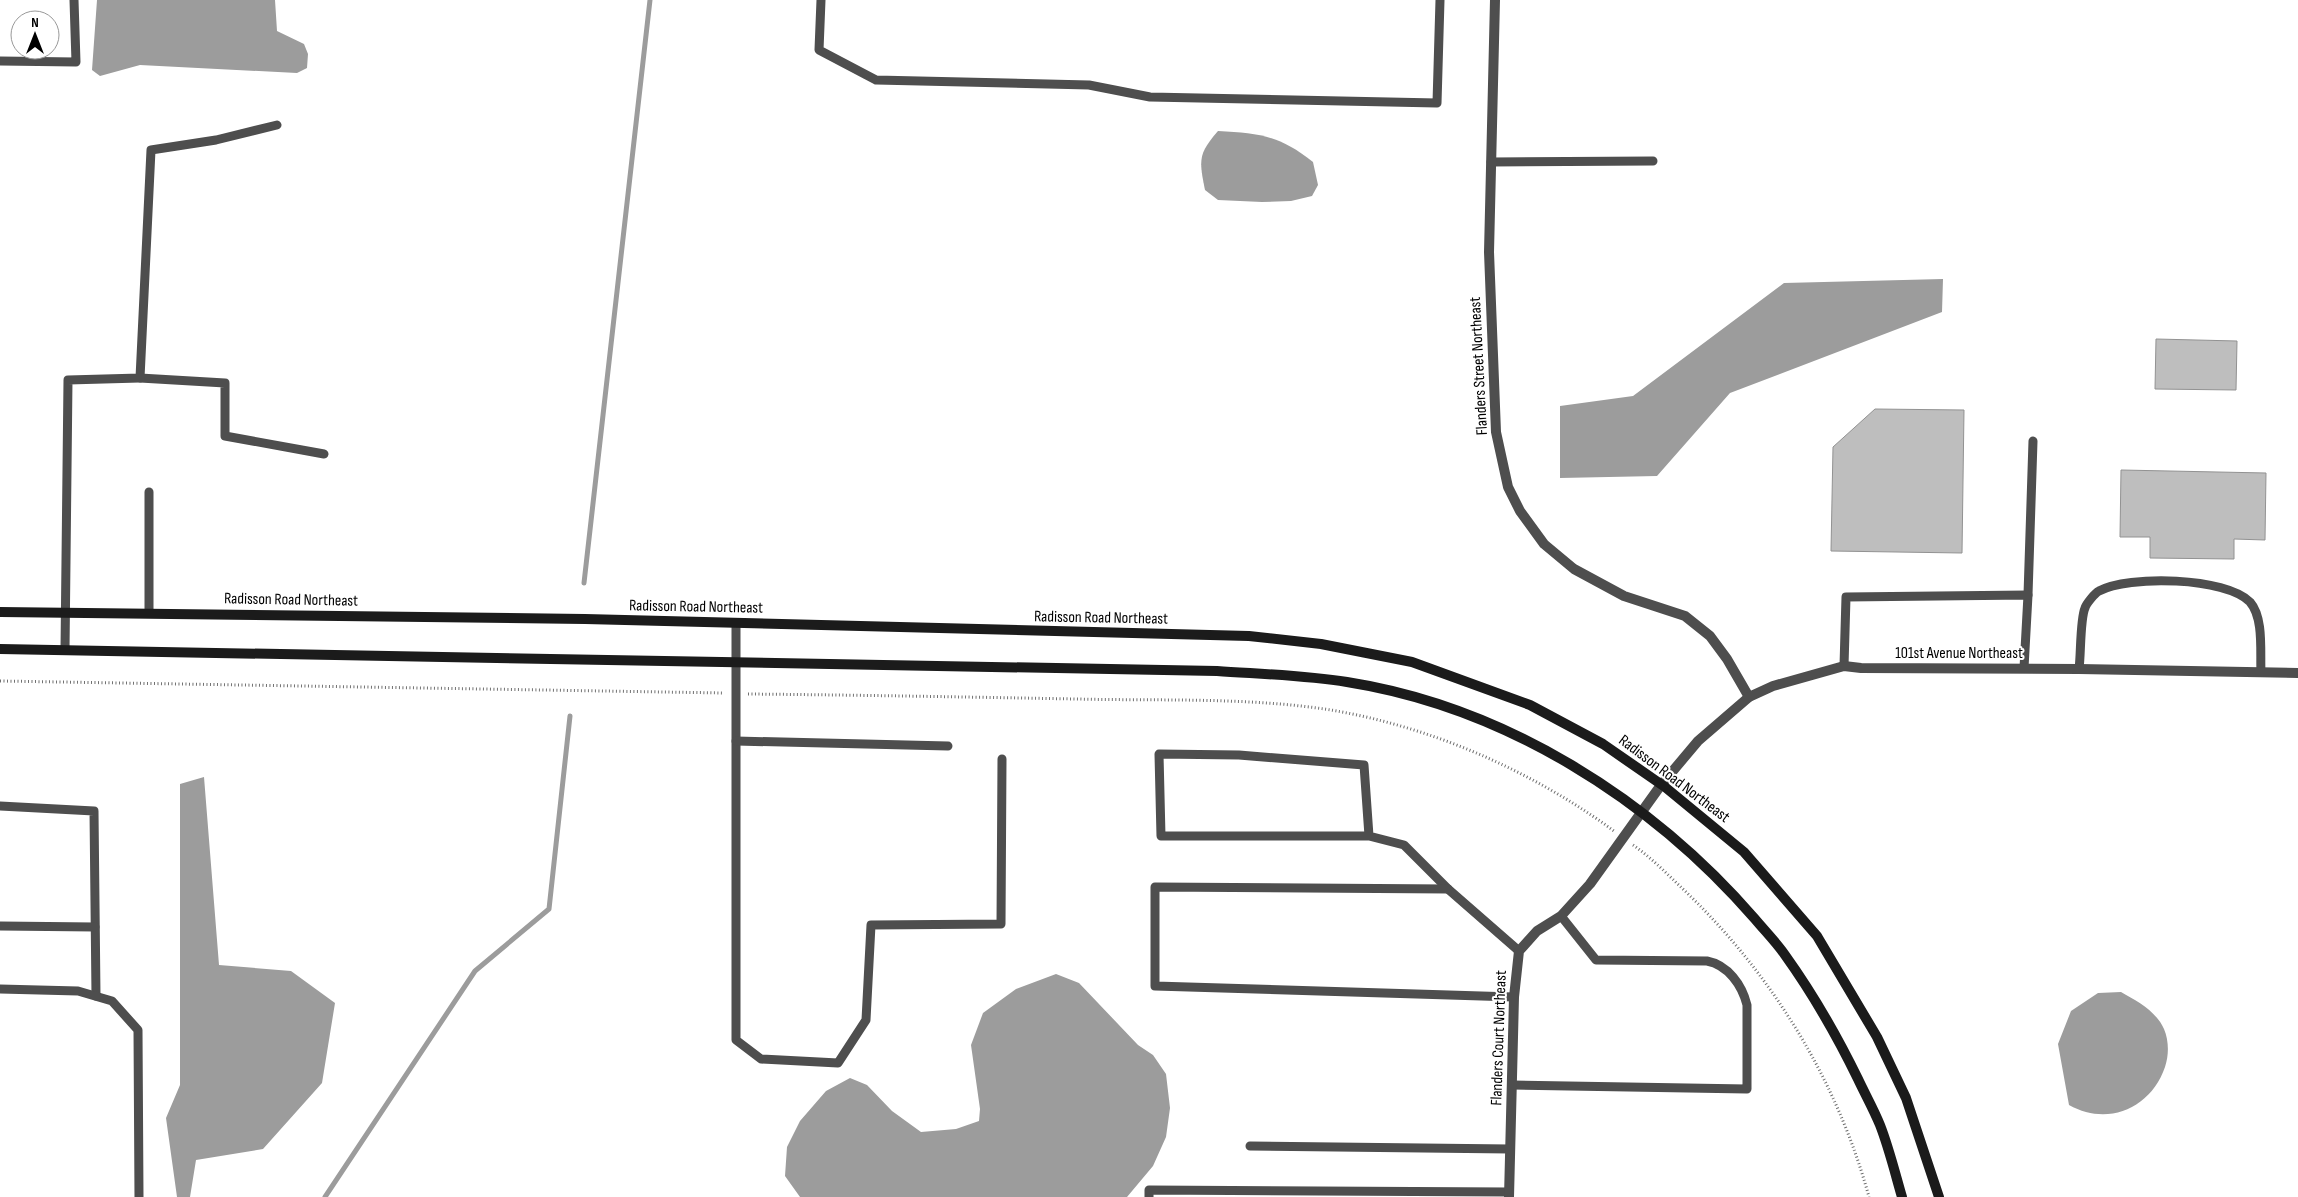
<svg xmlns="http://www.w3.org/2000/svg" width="2298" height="1197" viewBox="0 0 2298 1197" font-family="'Sofia Sans Condensed',sans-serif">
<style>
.water{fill:#9c9c9c}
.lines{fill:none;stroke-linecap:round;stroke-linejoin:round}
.stream{stroke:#9c9c9c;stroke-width:5}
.building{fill:#bebebe;stroke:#929292}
.path{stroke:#707070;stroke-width:3;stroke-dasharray:1 2.5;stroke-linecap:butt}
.service{stroke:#4e4e4e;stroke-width:9}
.minor{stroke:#4e4e4e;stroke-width:10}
.secondary{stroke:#1b1b1b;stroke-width:10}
.labels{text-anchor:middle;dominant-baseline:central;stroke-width:4;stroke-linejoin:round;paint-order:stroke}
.street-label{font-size:16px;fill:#000;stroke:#fff}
</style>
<rect width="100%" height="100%" fill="#fff"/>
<g class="water">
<polygon points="97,0 275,0 277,31 304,44 308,54 307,68 297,73 140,65 100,76 92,70"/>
<path d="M1218,131c42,2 62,5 95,31l5,23 -6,11 -21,5 -29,1 -44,-2 -13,-10c-6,-30 -7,-36 13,-59z"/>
<polygon points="1943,279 1942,312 1730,393 1657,476 1560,478 1560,406 1633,396 1784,283"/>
<polygon points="204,777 219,965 291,971 335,1003 322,1083 263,1149 196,1160 190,1197 177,1197 166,1118 180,1085 180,784"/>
<polygon points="1056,974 1079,983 1138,1045 1153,1055 1166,1074 1170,1108 1166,1137 1153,1166 1127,1197 800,1197 785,1176 787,1147 800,1121 826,1091 850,1078 867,1085 892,1111 921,1132 956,1129 979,1121 980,1109 971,1045 983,1013 1016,989"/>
<path d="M2121,992c16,9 35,19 43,37 5,12 5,26 1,38 -14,41 -57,60 -96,38l-11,-61 13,-33 27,-18z"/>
</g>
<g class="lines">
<g class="stream">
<polyline points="584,583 650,0"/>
<polyline points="325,1197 475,971 549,909 570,716"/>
</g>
</g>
<g class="building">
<polygon points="2156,339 2237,341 2236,390 2155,389"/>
<polygon points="1875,409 1964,410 1962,553 1831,551 1833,447"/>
<polygon points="2121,470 2266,473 2265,540 2234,539 2234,559 2150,558 2150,537 2120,537"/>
</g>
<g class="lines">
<g class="path">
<polyline points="0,681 724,693"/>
<path d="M748,694c109,1 219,3 328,5 84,2 172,-2 255,11 101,17 201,61 283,121"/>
<path d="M1633,845c19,13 35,30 51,45 88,84 153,190 185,307"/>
</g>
<g class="service">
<polyline points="821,0 819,50 876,80 1089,85 1150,97 1437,103 1440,0"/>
<polyline points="0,61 76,62 74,0"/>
<polyline points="1491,162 1653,161"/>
<polyline points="140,378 225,383 225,436 324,454"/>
<polyline points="2028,595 2033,441"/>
<polyline points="149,613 149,492"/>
<polyline points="736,623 736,1040 761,1059 838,1063 866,1020 871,925 1001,924 1002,759"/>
<polyline points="65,650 68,380 140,378 151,150 216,140 277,125"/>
<polyline points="1844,666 1846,597 2028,595 2024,668"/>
<path d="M2079,669c2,-14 1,-50 6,-61 1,-4 10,-15 14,-17 29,-16 127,-14 151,11 14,16 10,50 11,70"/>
<polyline points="736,741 948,746"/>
<polyline points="0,806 94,811 96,996"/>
<polyline points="1369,836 1161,836 1159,754 1239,755 1364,765 1369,836 1404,845 1448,889 1519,951"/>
<polyline points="1448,889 1155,887 1155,986 1514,997"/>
<polyline points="0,926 95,927"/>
<polyline points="0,989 78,991 112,1001 138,1030 139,1197"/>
<path d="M1512,1085l235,4v-84c-5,-20 -19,-40 -40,-44l-111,-1 -35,-44"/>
<polyline points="1250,1146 1510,1149"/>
<polyline points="1149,1197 1149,1190 1509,1192"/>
</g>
<g class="minor">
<polyline points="1495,0 1489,252 1496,432 1508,487 1520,511 1544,544 1574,569 1624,596 1685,616 1710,636 1727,659 1749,697"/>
<polyline points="1509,1197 1514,997 1519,951 1537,931 1561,916 1590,884 1661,785 1698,741 1749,697 1773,686 1844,666 1861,668 2079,669 2298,673"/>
</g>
<g class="secondary">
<polyline points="0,612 585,619 1249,636 1321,644 1412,662 1530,705 1603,744 1665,787 1744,852 1817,936 1877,1037 1906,1098 1939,1197"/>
<path d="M0,649l1217,22c43,3 87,4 130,11 158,25 304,117 408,237 10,12 21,23 30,36 28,39 52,81 73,124 7,15 16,31 22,46 9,23 15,48 22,72"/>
</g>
</g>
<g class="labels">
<g class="street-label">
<text transform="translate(1479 366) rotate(-93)">Flanders Street Northeast</text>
<text transform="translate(291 600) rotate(1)">Radisson Road Northeast</text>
<text transform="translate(696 607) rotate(1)">Radisson Road Northeast</text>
<text transform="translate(1101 618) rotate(1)">Radisson Road Northeast</text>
<text x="1959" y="653">101st Avenue Northeast</text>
<text transform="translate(1674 779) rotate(37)">Radisson Road Northeast</text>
<text transform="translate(1499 1038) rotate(-88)">Flanders Court Northeast</text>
</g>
</g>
<g transform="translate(35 35)"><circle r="24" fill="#ffffff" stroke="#999999"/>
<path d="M0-4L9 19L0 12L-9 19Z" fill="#000000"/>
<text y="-8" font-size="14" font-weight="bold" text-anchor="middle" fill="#000000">N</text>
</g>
</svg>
